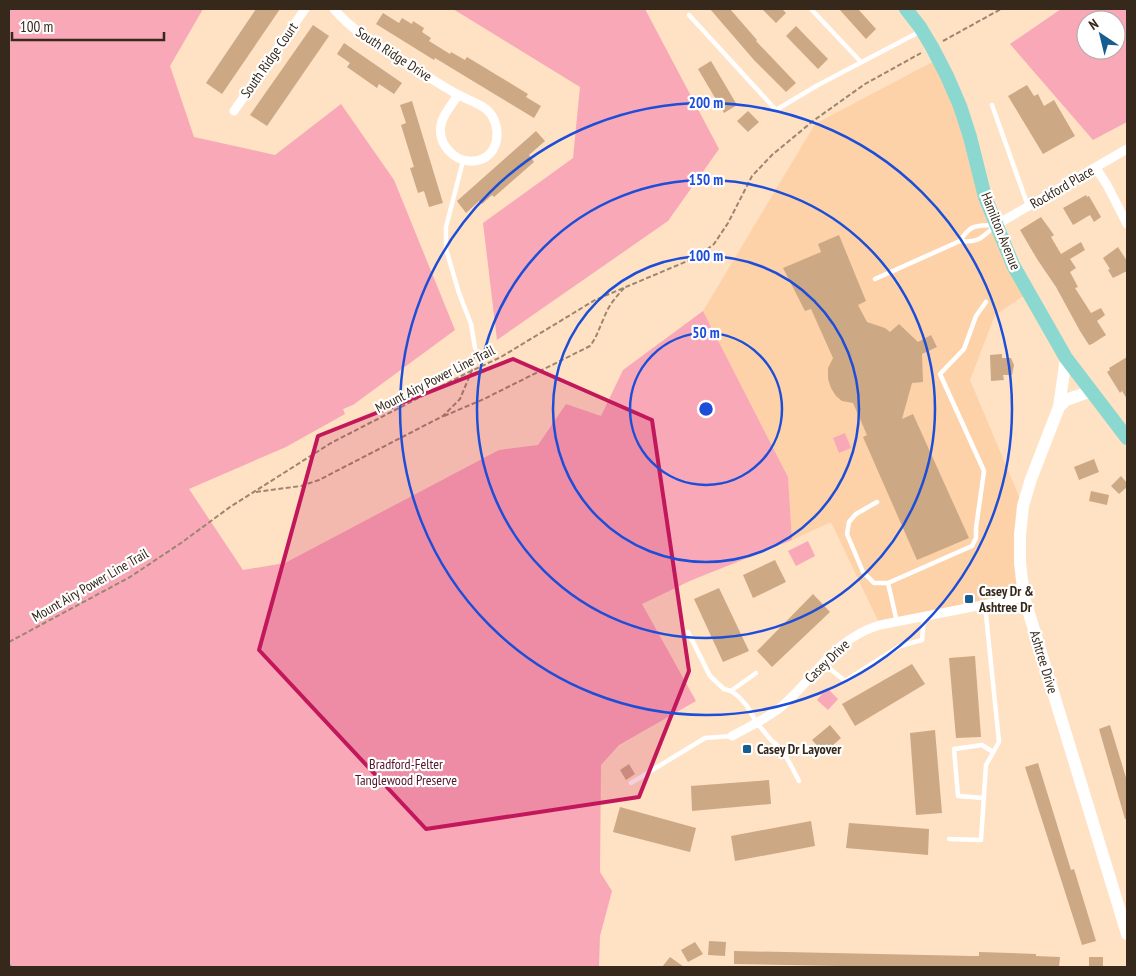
<svg xmlns="http://www.w3.org/2000/svg" width="1136" height="976" viewBox="0 0 1136 976" font-family="'PT Sans Narrow',sans-serif">
<style>
.built{fill:#fdd2a8}
.green{fill:#f9a8b8;fill-rule:evenodd}
.lines{fill:none;stroke-linecap:round;stroke-linejoin:round}
.stream{stroke:#aa80d4;stroke-width:3}
.building{fill:#cca885}
.path{stroke:#9c8671;stroke-width:2;stroke-dasharray:5 2.5;stroke-linecap:butt}
.lane{stroke:#fff;stroke-width:4.5}
.street{stroke:#fff;stroke-width:9}
.secondary{stroke:#fff;stroke-width:12}
.primary{stroke:#8bd8d1;stroke-width:14}
.marked{fill:#c2185b;fill-opacity:0.2;stroke:#c2185b;stroke-width:4;stroke-linejoin:round}
.ring{fill:none;stroke:#1d4ed8;stroke-width:2.5}
.poi-dot{fill:#165d91;stroke:#fff;stroke-width:2}
.labels{text-anchor:middle;dominant-baseline:central;stroke-width:4.5;stroke-linejoin:round;paint-order:stroke}
.street-label{font-size:14px;fill:#36281a;stroke:#fff}
.poi-label{font-size:14px;font-weight:bold;fill:#36281a;stroke:#fff;text-anchor:start}
.park-label{font-size:14px;fill:#531427;stroke:#fff}
.centre{fill:#1d4ed8;stroke:#fff;stroke-width:2.5}
.ring-label{font-size:15px;text-anchor:middle;font-weight:bold;fill:#1d4ed8;stroke:#fff;stroke-width:4.5;stroke-linejoin:round;paint-order:stroke}
</style>
<rect width="100%" height="100%" fill="#ffe1c4"/>
<polygon class="built" points="938,59 985,197 1028,293 995,315 970,380 1023,506 1024,597 880,625 831,522 792,540 788,477 703,311 815,124"/>
<g class="green">
<polygon points="9,9 203,9 170,66 194,137 275,155 341,104 394,180 455,330 353,405 343,409 345,414 286,447 189,489 243,570 285,563 499,450 538,445 566,404 601,416 623,370 703,311 788,477 792,540 692,580 642,604 696,701 619,745 601,765 600,872 612,891 600,936 599,967 9,967"/>
<polygon points="453,9 645,9 719,149 668,221 497,340 483,223 573,158 580,87"/>
<path d="M1061,9h66v113l-34,18 -83,-96zM1086,20h30v30h-30z"/>
<polygon points="845,433 851,448 839,453 833,438"/>
<polygon points="808,541 815,556 796,566 788,551"/>
<polygon points="827,688 838,699 828,710 817,700"/>
</g>
<g class="lines">
<polyline class="stream" points="9,965 11,967"/>
</g>
<g class="building">
<polygon points="256,9 280,9 222,94 206,83"/>
<polygon points="710,9 730,9 757,40 756,41 796,83 786,92 754,60"/>
<polygon points="762,9 782,9 786,13 776,23"/>
<polygon points="839,9 858,9 876,29 866,39"/>
<polygon points="383,13 399,23 402,18 412,24 413,21 424,28 422,32 431,38 429,41 450,54 451,52 465,60 467,57 528,94 526,97 541,106 534,118 435,58 434,60 376,24"/>
<polygon points="313,25 329,36 267,126 250,115"/>
<polygon points="796,26 828,59 818,69 786,36"/>
<polygon points="344,43 402,83 394,94 379,84 377,88 347,67 350,63 337,54"/>
<polygon points="711,61 737,105 724,113 698,69"/>
<polygon points="1027,85 1034,96 1038,94 1044,106 1054,100 1075,136 1043,154 1008,96"/>
<polygon points="412,101 443,203 429,207 424,191 418,193 410,168 414,167 401,125 406,123 400,105"/>
<polygon points="748,111 759,122 748,132 737,121"/>
<polygon points="536,131 545,141 529,155 534,162 494,197 492,195 482,204 479,201 466,213 457,201"/>
<polygon points="1086,195 1087,197 1089,196 1101,217 1094,222 1090,215 1073,225 1063,208"/>
<polygon points="1041,217 1054,235 1051,237 1061,254 1081,242 1085,250 1070,259 1076,268 1070,272 1078,287 1075,288 1091,313 1101,308 1105,315 1097,321 1106,335 1092,344 1089,345 1080,331 1056,287 1037,259 1020,230"/>
<polygon points="839,235 866,301 858,305 867,322 885,328 890,332 899,324 918,342 931,335 937,347 922,354 923,382 912,383 902,419 913,414 969,538 917,560 863,437 867,435 853,403 842,401 836,396 831,388 828,379 828,368 833,358 811,309 805,311 783,268 821,252 818,244"/>
<polygon points="1118,247 1127,261 1127,271 1113,278 1108,270 1110,269 1103,258"/>
<polygon points="1002,354 1002,358 1011,358 1014,365 1012,375 1003,375 1004,380 991,381 990,355"/>
<polygon points="1127,357 1127,399 1122,391 1120,393 1107,372 1110,370 1109,368"/>
<polygon points="1094,459 1099,472 1079,480 1074,467"/>
<polygon points="1121,476 1127,483 1127,487 1119,494 1111,486"/>
<polygon points="1091,491 1109,495 1107,505 1089,501"/>
<polygon points="775,560 786,582 753,598 743,575"/>
<polygon points="719,588 749,651 723,662 694,599"/>
<polygon points="813,594 830,612 772,667 757,651"/>
<polygon points="975,656 981,737 956,738 949,658"/>
<polygon points="912,664 925,684 855,726 842,704"/>
<polygon points="830,725 841,738 824,753 812,740"/>
<polygon points="1110,725 1127,781 1127,819 1125,819 1099,729"/>
<polygon points="935,730 942,813 916,815 910,733"/>
<polygon points="1038,763 1071,870 1074,869 1096,941 1082,945 1025,767"/>
<polygon points="629,764 635,774 626,780 620,770"/>
<polygon points="769,780 771,804 692,811 691,786"/>
<polygon points="620,807 696,828 690,852 613,832"/>
<polygon points="811,821 815,846 735,861 731,836"/>
<polygon points="849,823 929,829 928,855 846,848"/>
<polygon points="709,941 726,942 725,956 708,955"/>
<polygon points="695,942 703,954 688,962 681,950"/>
<polygon points="734,951 972,956 979,956 979,952 1036,954 1036,956 1060,957 1059,967 890,967 734,964"/>
<polygon points="670,957 684,967 662,967"/>
<rect x="1089" y="957" width="14" height="10"/>
</g>
<g class="lines">
<g class="path">
<polyline points="943,41 1001,9"/>
<path d="M444,416l40,-17 106,-53c7,-9 9,-18 14,-28 4,-12 12,-21 20,-30"/>
<polyline points="256,492 301,486 319,480 443,416 460,399 472,370 474,355"/>
<polyline points="9,642 130,577 181,543 230,507 331,443 465,374 501,357 595,300 697,257 714,244 728,223 752,176 772,155 813,121 865,84 921,53"/>
</g>
<g class="lane">
<polyline points="811,9 861,62"/>
<polyline points="689,15 776,110 818,85 921,31"/>
<polyline points="992,105 1028,206"/>
<polyline points="463,161 446,227 446,249 459,293 471,324 475,348"/>
<path d="M960,241c11,-17 14,-15 34,-16"/>
<path d="M875,279l85,-38c18,2 22,-3 35,-15"/>
<polyline points="877,502 856,514 849,522 847,534 863,572 874,583 888,583"/>
<polyline points="897,622 888,583 972,546 976,538 976,528 984,471 940,374 964,349 976,316 986,302"/>
<polyline points="688,632 710,676 724,689 731,691 739,697 747,706 757,723 771,740 778,746 788,760 799,781"/>
<polyline points="823,663 845,681 900,646 922,640 924,616"/>
<polyline points="731,691 756,673"/>
<polyline points="631,783 705,738 732,736"/>
<polyline points="984,798 958,796 954,749 982,745 993,752"/>
<polyline points="949,839 981,840 986,765 999,742 985,605"/>
</g>
<g class="street">
<path d="M334,9c17,20 38,33 60,46 20,13 40,26 61,38 10,6 22,9 31,16 18,15 14,50 -12,52 -21,2 -39,-20 -32,-40 3,-9 11,-18 16,-26"/>
<polyline points="234,111 305,9"/>
<polyline points="1096,168 1107,185 1127,224"/>
<polyline points="996,225 1127,149"/>
<path d="M732,736c17,-9 34,-17 49,-29 35,-30 52,-68 99,-82l144,-28"/>
</g>
<g class="secondary">
<polyline points="1066,358 1059,407 1031,479 1023,506 1020,535 1020,563 1024,597 1127,934"/>
<polyline points="1059,407 1066,400 1091,391"/>
</g>
<polyline class="primary" points="906,9 920,27 932,47 947,76 960,106 970,137 985,197 1013,265 1066,358 1127,438"/>
</g>
<path class="marked" d="M513,359l139,61 37,251 -50,126 -213,32 -167,-179 59,-214z"/>
<g class="ring">
<circle cx="706" cy="409" r="76"/>
<circle cx="706" cy="409" r="153"/>
<circle cx="706" cy="409" r="229"/>
<circle cx="706" cy="409" r="306"/>
</g>
<g class="poi-dot">
<rect x="964" y="594" width="10" height="10" rx="2.5"/>
<rect x="742" y="744" width="10" height="10" rx="2.5"/>
</g>
<g class="labels">
<g class="street-label">
<text transform="translate(394 54) rotate(33)">South Ridge Drive</text>
<text transform="translate(269 60) rotate(-55)">South Ridge Court</text>
<text transform="translate(1062 187) rotate(-30)">Rockford Place</text>
<text transform="translate(1001 231) rotate(68)">Hamilton Avenue</text>
<text transform="translate(435 379) rotate(-27)">Mount Airy Power Line Trail</text>
<text transform="translate(90 585) rotate(-30)">Mount Airy Power Line Trail</text>
<text transform="translate(827 661) rotate(-44)">Casey Drive</text>
<text transform="translate(1044 662) rotate(73)">Ashtree Drive</text>
</g>
<g class="poi-label">
<text x="979" y="591">Casey Dr &amp;<tspan x="979" dy="16">Ashtree Dr</tspan></text>
<text x="757" y="749">Casey Dr Layover</text>
</g>
<g class="park-label">
<text x="406" y="764">Bradford-Felter<tspan x="406" dy="16">Tanglewood Preserve</tspan></text>
</g>
</g>
<circle cx="706" cy="409" r="8" class="centre"/>
<g class="ring-label">
<text x="706" y="108">200 m</text>
<text x="706" y="185">150 m</text>
<text x="706" y="261">100 m</text>
<text x="706" y="338">50 m</text>
</g>
<rect width="1136" height="976" fill="none" stroke="#36281a" stroke-width="20"/>
<g transform="translate(1101 35) rotate(325)"><circle r="24" fill="#ffffff" stroke="#afa9a3"/>
<path d="M0-4L9 19L0 12L-9 19Z" fill="#165d91"/>
<text y="-8" font-size="14" font-weight="bold" text-anchor="middle" fill="#36281a">N</text>
</g>
<path d="M12 32v8h152v-8" fill="none" stroke="#36281a" stroke-width="2.5"/>
<text x="20" y="32" font-size="15" fill="#36281a" stroke="#ffffff" stroke-width="4" paint-order="stroke">100 m</text>
</svg>
